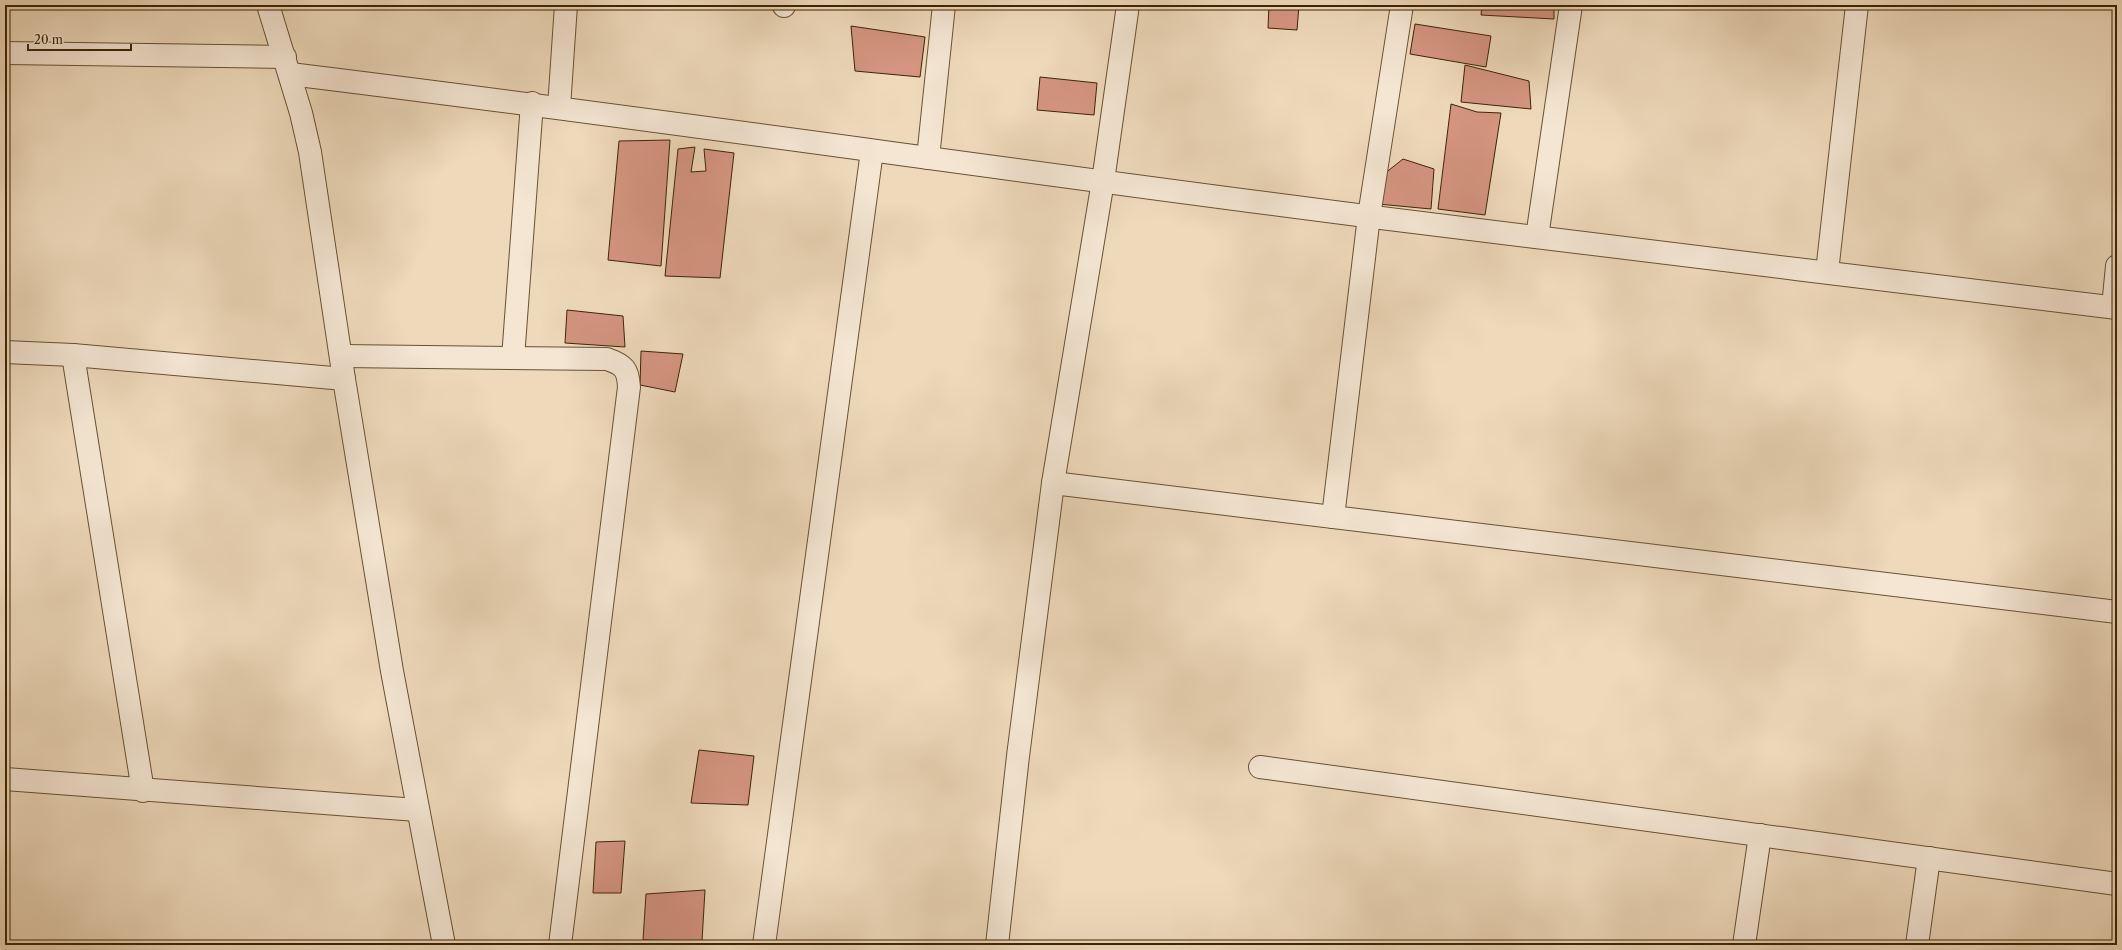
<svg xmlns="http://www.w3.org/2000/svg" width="2122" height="950" viewBox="0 0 2122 950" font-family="'Libre Caslon Text',serif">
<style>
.building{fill:#d59581;stroke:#3d2402}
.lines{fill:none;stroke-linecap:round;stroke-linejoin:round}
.minor-casing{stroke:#695130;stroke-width:24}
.minor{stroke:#f4e6d3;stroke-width:22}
</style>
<rect width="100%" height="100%" fill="#eed9bb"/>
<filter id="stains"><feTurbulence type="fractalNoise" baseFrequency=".005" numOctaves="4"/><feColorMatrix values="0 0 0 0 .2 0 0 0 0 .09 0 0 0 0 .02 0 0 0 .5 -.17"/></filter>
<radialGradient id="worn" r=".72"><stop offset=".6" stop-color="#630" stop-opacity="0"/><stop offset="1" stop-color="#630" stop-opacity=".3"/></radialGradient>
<g class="building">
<polygon points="1269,5 1299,5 1297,30 1268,28"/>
<polygon points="1482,5 1554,5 1554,19 1481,15"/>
<polygon points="1415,24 1491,36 1486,67 1410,54"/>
<polygon points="851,26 925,37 920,77 855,71"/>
<polygon points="1465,65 1529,81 1531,109 1461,102"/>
<polygon points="1040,77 1097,83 1094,115 1037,110"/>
<polygon points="1451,104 1477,112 1501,113 1485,215 1438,209"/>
<polygon points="670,140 661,266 608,260 619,141"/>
<polygon points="695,147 691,172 706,171 704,149 734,153 720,278 665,276 678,149"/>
<polygon points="1403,159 1434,169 1431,209 1378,204 1384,174"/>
<polygon points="567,310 623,316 625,347 565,343"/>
<polygon points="641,351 683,354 675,392 640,385"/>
<polygon points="699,750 754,756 748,805 691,803"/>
<polygon points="625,841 621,893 593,893 596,842"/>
<polygon points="705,890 702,941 643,940 646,894"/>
</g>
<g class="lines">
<g class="minor-casing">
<g id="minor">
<polyline points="268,5 301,113 310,152 344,379 392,671 444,945"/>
<polyline points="784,6 784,5"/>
<polyline points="5,53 285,57"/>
<path d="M290,74c361,44 721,97 1083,143 248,32 496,60 744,91"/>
<polyline points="559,107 566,5"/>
<polyline points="928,158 944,5"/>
<polyline points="1537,237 1571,5"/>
<polyline points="1827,272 1857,5"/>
<polyline points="2113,307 2117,266"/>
<polyline points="5,352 73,355 344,379"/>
<polyline points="73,355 143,791"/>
<path d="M341,356l266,3c17,6 21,10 22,28l-69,558"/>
<polyline points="513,358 532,103"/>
<polyline points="1053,483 2117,612"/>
<polyline points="1333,517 1369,216 1402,5"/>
<polyline points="1260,767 2117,884"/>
<polyline points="5,779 417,810"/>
<polyline points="764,945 872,151"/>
<polyline points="997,945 1018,756 1053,483 1103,181 1128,5"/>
<polyline points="1744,945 1760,835"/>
<polyline points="1917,945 1929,858"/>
</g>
</g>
<use href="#minor" class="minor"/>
</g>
<rect width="2122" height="950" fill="none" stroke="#eed9bb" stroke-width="20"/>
<rect x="6" y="6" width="2110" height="938" fill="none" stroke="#3d2402" stroke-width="2"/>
<rect x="10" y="10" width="2102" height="930" fill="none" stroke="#3d2402"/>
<path d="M28 44v6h103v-6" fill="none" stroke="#3d2402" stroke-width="2"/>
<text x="34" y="44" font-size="12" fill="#3d2402" stroke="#f4e6d3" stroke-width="3" paint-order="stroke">20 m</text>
<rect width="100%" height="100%" filter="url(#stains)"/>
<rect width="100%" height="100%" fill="url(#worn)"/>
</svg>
